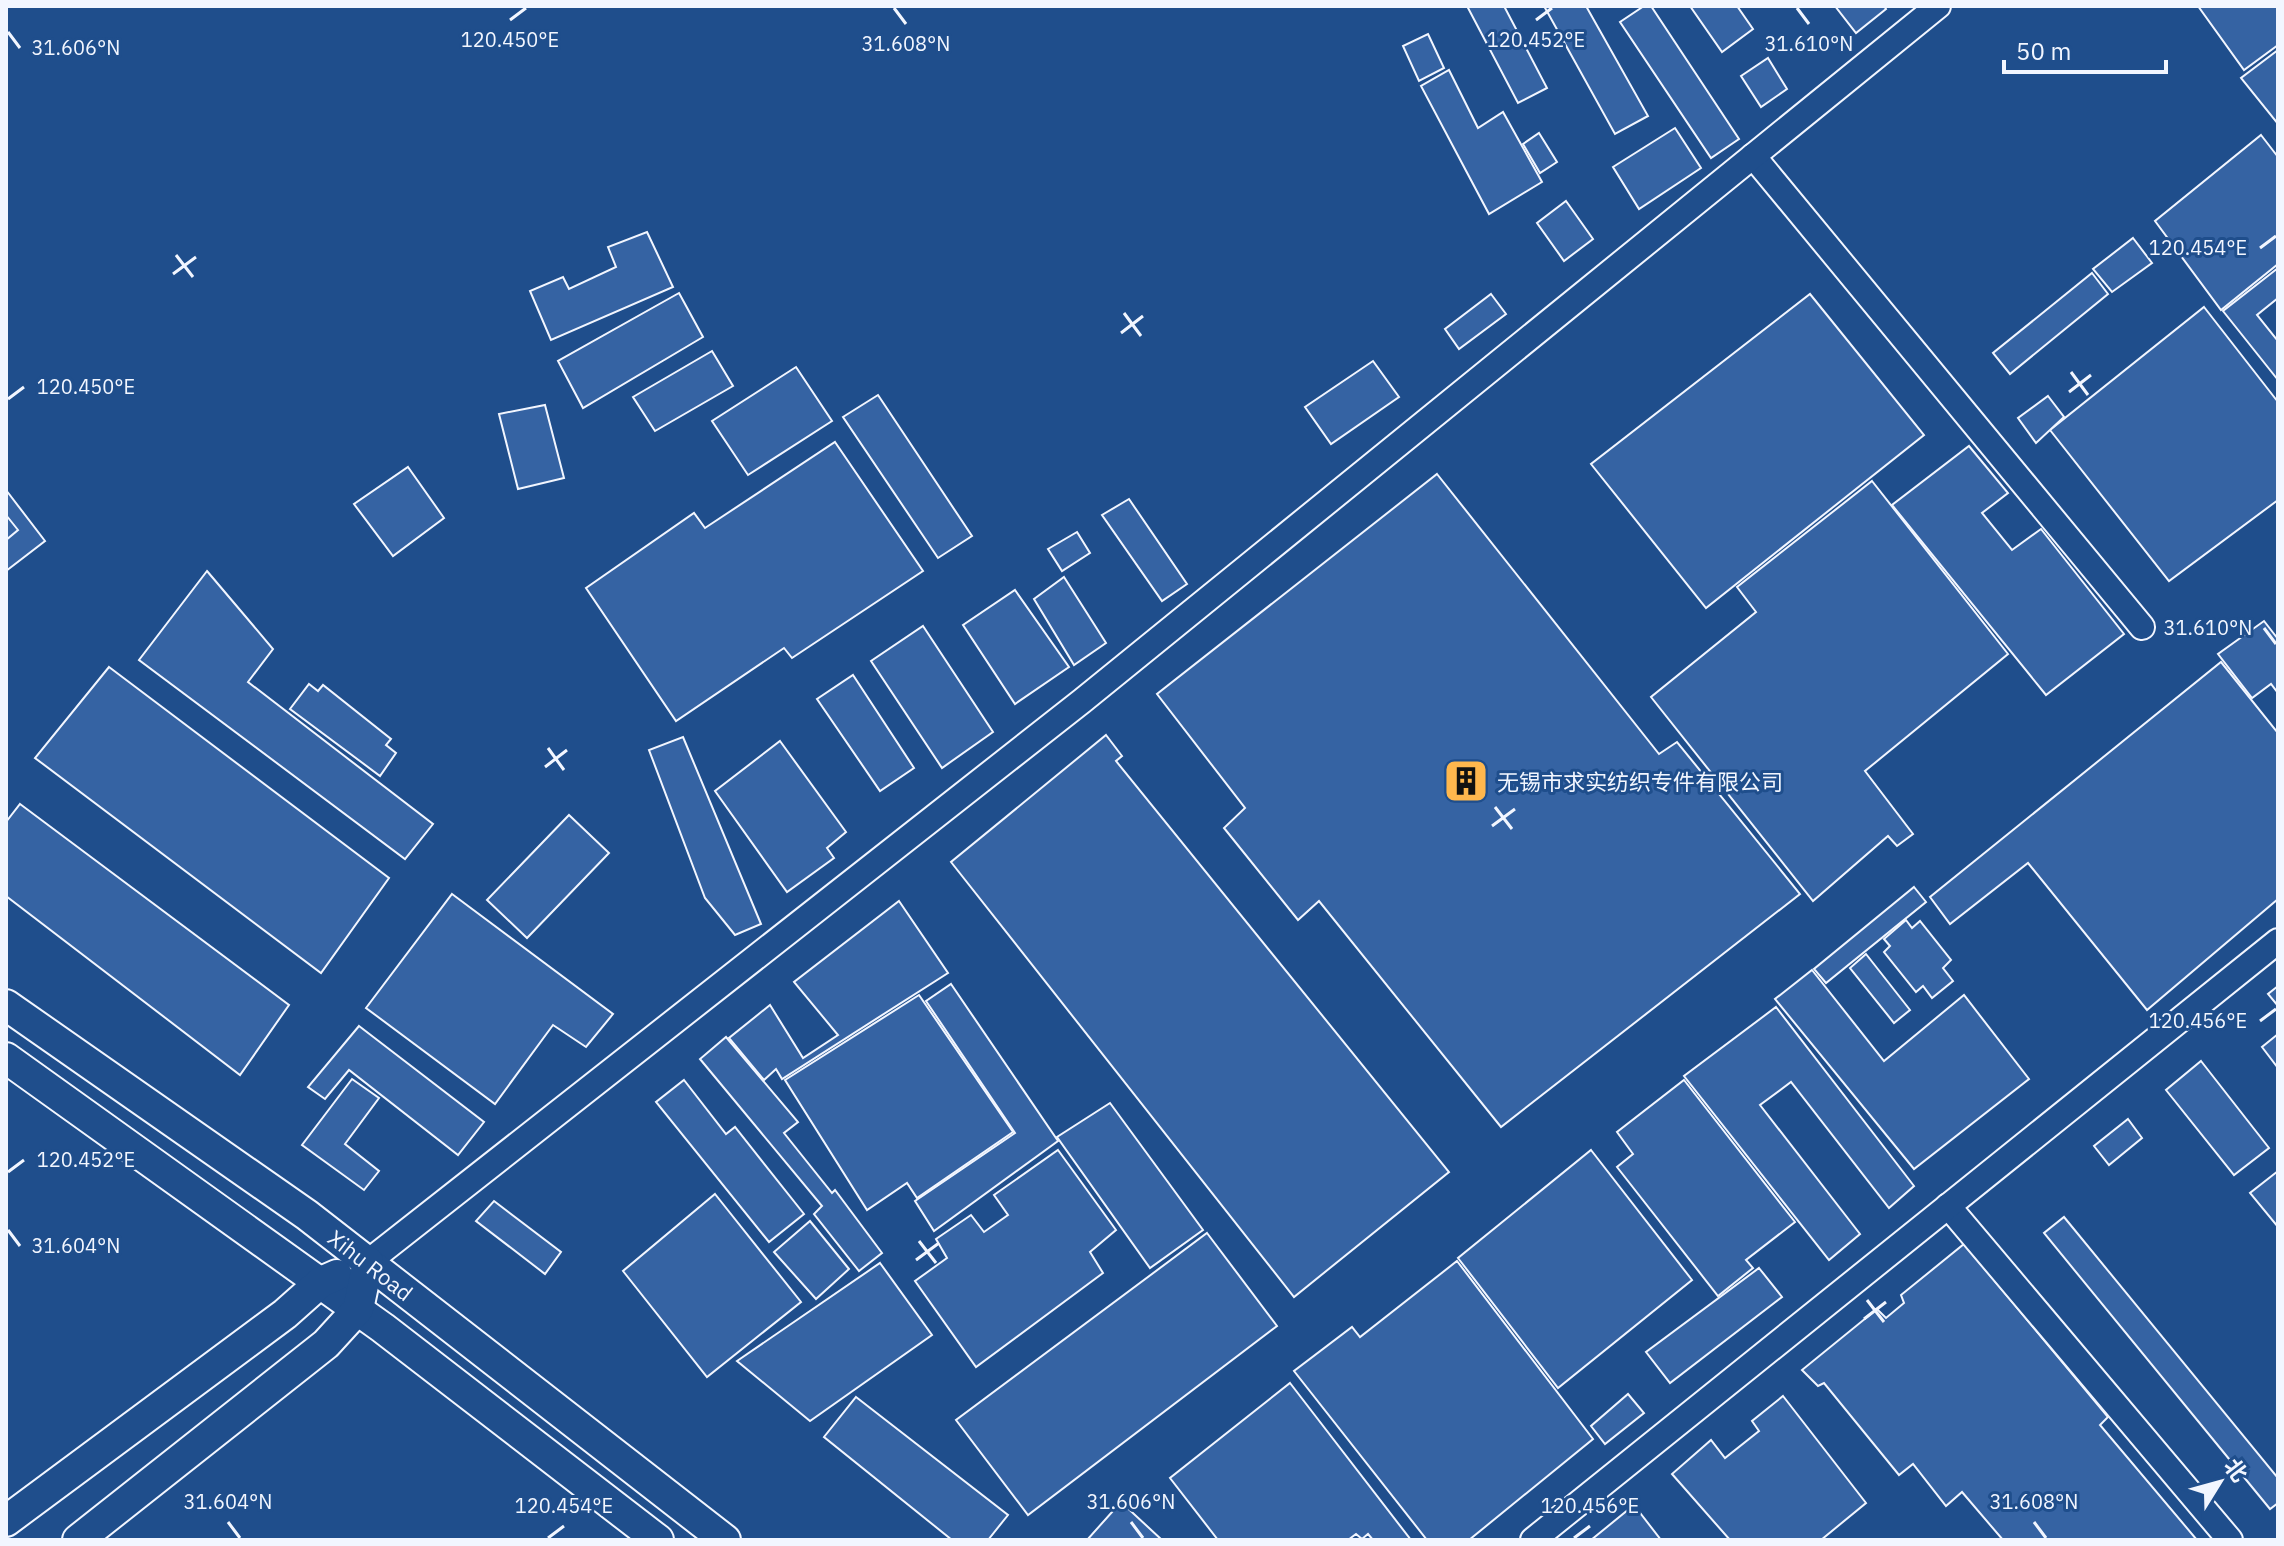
<svg xmlns="http://www.w3.org/2000/svg" width="2284" height="1546" viewBox="0 0 2284 1546" font-family="'IBM Plex Sans','Noto Sans SC',sans-serif">
<style>
.building{fill:#3563a3;stroke:#f2f6ff;stroke-width:2}
.lines{fill:none;stroke-linecap:round;stroke-linejoin:round}
.minor-casing{stroke:#f2f6ff;stroke-width:28}
.major-casing{stroke:#f2f6ff;stroke-width:34}
.minor{stroke:#1f4e8c;stroke-width:24}
.major{stroke:#1f4e8c;stroke-width:30}
.ticks{fill:none;stroke:#f2f6ff;stroke-width:3}
.labels{text-anchor:middle;dominant-baseline:central;stroke-width:6;stroke-linejoin:round;paint-order:stroke}
.poi-label{font-size:22px;fill:#f2f6ff;stroke:#1f4e8c;text-anchor:start}
.street-label{font-size:22px;fill:#f2f6ff;stroke:#1f4e8c}
.ticks-label{font-size:20px;text-anchor:middle;fill:#f2f6ff;stroke:#1f4e8c;stroke-width:6;stroke-linejoin:round;paint-order:stroke}
</style>
<rect width="100%" height="100%" fill="#1f4e8c"/>
<g class="building">
<polygon points="1467,6 1504,6 1547,88 1518,103"/>
<polygon points="1544,6 1586,6 1648,116 1615,134"/>
<polygon points="1644,6 1651,6 1739,139 1711,158 1620,22"/>
<polygon points="1690,6 1737,6 1753,29 1722,52"/>
<polygon points="1835,6 1884,6 1886,9 1856,33"/>
<polygon points="2198,6 2278,6 2278,45 2244,70"/>
<polygon points="1428,34 1444,68 1419,81 1403,46"/>
<polygon points="2278,50 2278,124 2241,78"/>
<polygon points="1768,58 1787,89 1761,107 1741,76"/>
<polygon points="1449,70 1478,128 1503,112 1542,182 1489,214 1421,86"/>
<polygon points="1675,128 1701,168 1639,209 1613,167"/>
<polygon points="1539,133 1557,162 1540,173 1523,144"/>
<polygon points="2261,135 2278,157 2278,264 2221,310 2155,221"/>
<polygon points="1566,201 1593,239 1564,261 1537,223"/>
<polygon points="647,232 673,287 551,340 530,291 563,277 569,289 616,267 608,247"/>
<polygon points="2133,238 2152,263 2112,292 2093,269"/>
<polygon points="2278,268 2278,298 2257,315 2278,341 2278,380 2223,311"/>
<polygon points="2092,273 2108,294 2010,374 1993,353"/>
<polygon points="679,293 703,337 583,408 558,361"/>
<polygon points="1491,294 1506,314 1459,349 1445,329"/>
<polygon points="1810,294 1924,435 1706,608 1591,464"/>
<polygon points="2204,307 2278,402 2278,500 2169,581 2050,430"/>
<polygon points="712,351 733,386 655,431 633,397"/>
<polygon points="1373,361 1399,397 1331,444 1305,407"/>
<polygon points="796,367 832,421 748,475 712,421"/>
<polygon points="878,395 972,536 938,558 843,417"/>
<polygon points="2048,396 2064,417 2036,443 2018,418"/>
<polygon points="545,405 564,478 518,489 499,414"/>
<polygon points="835,442 923,571 792,658 784,648 676,721 586,588 694,513 705,528"/>
<polygon points="1969,446 2008,493 1982,513 2012,550 2041,529 2124,634 2046,695 1892,505"/>
<polygon points="408,467 444,518 393,556 354,504"/>
<polygon points="1437,474 1659,754 1677,742 1800,894 1501,1127 1319,901 1298,920 1224,828 1245,808 1157,694"/>
<polygon points="1872,481 2008,654 1865,771 1913,834 1897,846 1888,836 1813,901 1651,697 1756,612 1737,587"/>
<polygon points="6,490 45,541 6,571"/>
<polygon points="1129,499 1187,584 1162,601 1102,515"/>
<polygon points="6,515 18,530 6,540"/>
<polygon points="1077,532 1090,553 1062,571 1048,549"/>
<polygon points="207,571 273,649 248,682 433,824 405,859 139,660"/>
<polygon points="1064,577 1106,643 1074,665 1034,599"/>
<polygon points="1015,590 1069,667 1015,704 963,625"/>
<polygon points="2264,621 2278,639 2278,693 2271,684 2252,698 2218,654"/>
<polygon points="923,626 993,732 942,768 871,661"/>
<polygon points="2221,662 2278,733 2278,899 2147,1010 2028,863 1950,924 1930,897"/>
<polygon points="109,667 389,878 321,973 35,758"/>
<polygon points="853,675 914,768 880,791 817,699"/>
<polygon points="309,684 318,691 323,685 391,739 386,745 396,753 380,776 290,709"/>
<polygon points="1106,735 1122,756 1116,761 1449,1172 1294,1297 951,862"/>
<polygon points="683,737 761,924 735,935 705,898 649,750"/>
<polygon points="780,741 846,832 827,848 834,858 787,892 715,791"/>
<polygon points="20,804 289,1005 240,1075 6,896 6,822"/>
<polygon points="569,815 609,853 527,938 487,900"/>
<polygon points="1914,887 1926,902 1826,983 1814,969"/>
<polygon points="452,894 613,1014 586,1047 553,1025 495,1104 366,1008"/>
<polygon points="899,901 948,973 782,1079 776,1069 764,1080 729,1038 770,1005 803,1058 838,1035 794,982"/>
<polygon points="1906,920 1912,928 1920,921 1951,960 1943,968 1953,981 1932,998 1923,986 1916,992 1884,952 1890,946 1884,939"/>
<polygon points="1866,954 1910,1010 1894,1023 1850,968"/>
<polygon points="1812,970 1884,1061 1964,995 2029,1079 1914,1169 1775,999"/>
<polygon points="951,984 1058,1141 934,1231 915,1201 1015,1133 926,1001"/>
<polygon points="2278,986 2278,1006 2268,994"/>
<polygon points="919,995 1013,1132 917,1198 907,1183 867,1210 785,1080"/>
<polygon points="1776,1007 1914,1186 1889,1208 1791,1082 1760,1105 1860,1234 1829,1260 1684,1076"/>
<polygon points="359,1026 484,1122 458,1155 349,1070 325,1099 308,1087"/>
<polygon points="2278,1034 2278,1068 2262,1047"/>
<polygon points="726,1037 798,1122 784,1133 832,1193 835,1190 882,1253 859,1271 814,1214 822,1206 700,1059"/>
<polygon points="2201,1061 2269,1148 2234,1175 2166,1090"/>
<polygon points="352,1079 379,1098 345,1144 379,1171 364,1190 302,1145"/>
<polygon points="684,1080 726,1134 735,1127 804,1214 769,1242 656,1102"/>
<polygon points="1684,1080 1795,1222 1746,1260 1753,1268 1718,1296 1617,1167 1633,1154 1617,1132"/>
<polygon points="1110,1103 1203,1230 1150,1268 1057,1137"/>
<polygon points="2128,1119 2142,1138 2109,1165 2094,1146"/>
<polygon points="1058,1150 1116,1230 1090,1252 1103,1273 976,1367 915,1281 947,1258 936,1239 971,1215 984,1232 1008,1215 994,1195"/>
<polygon points="1591,1150 1692,1280 1558,1388 1458,1258"/>
<polygon points="2278,1171 2278,1227 2250,1193"/>
<polygon points="715,1194 801,1302 707,1377 623,1271"/>
<polygon points="494,1201 561,1252 545,1274 476,1221"/>
<polygon points="2064,1217 2278,1478 2278,1503 2270,1509 2044,1233"/>
<polygon points="810,1221 849,1269 816,1299 774,1252"/>
<polygon points="1207,1233 1277,1326 1028,1515 956,1420"/>
<polygon points="1964,1244 2108,1417 2100,1425 2197,1540 2003,1540 1962,1492 1946,1506 1913,1464 1899,1475 1824,1383 1818,1386 1802,1370 1877,1309 1886,1318 1904,1303 1901,1295"/>
<polygon points="1457,1261 1593,1439 1469,1540 1427,1540 1294,1371 1352,1327 1360,1337"/>
<polygon points="880,1263 932,1335 810,1421 737,1361"/>
<polygon points="1759,1268 1782,1297 1670,1383 1646,1352"/>
<polygon points="1290,1383 1411,1540 1373,1540 1368,1534 1362,1539 1356,1534 1348,1540 1218,1540 1170,1478"/>
<polygon points="1628,1394 1644,1413 1605,1444 1591,1426"/>
<polygon points="1783,1396 1866,1503 1821,1540 1730,1540 1672,1474 1711,1440 1725,1458 1759,1431 1752,1421"/>
<polygon points="856,1397 1008,1515 988,1540 952,1540 824,1437"/>
<polygon points="1121,1502 1162,1540 1087,1540"/>
<polygon points="1634,1505 1661,1540 1591,1540"/>
</g>
<g class="lines">
<g class="minor-casing">
<g id="minor">
<polyline points="1753,156 2142,627"/>
<polyline points="1948,1206 2230,1540"/>
<polyline points="368,1262 1082,701 1938,6"/>
<polyline points="1533,1540 2278,941"/>
</g>
</g>
<g class="major-casing">
<g id="major">
<path id="s1" d="M6,1005l301,210 418,325"/>
<polyline points="6,1058 383,1328 658,1540"/>
<polyline points="6,1521 285,1314 321,1282 337,1275"/>
<polyline points="78,1540 326,1344 358,1309 368,1262"/>
</g>
</g>
<use href="#minor" class="minor"/>
<use href="#major" class="major"/>
</g>
<path class="ticks" d="M894,8l12,16M1797,8l12,16M510,20l16,-12M1536,20l16,-12M8,32l12,16M2260,248l16,-12M176,255l17,22M173,274l23,-17M1124,313l17,23M1121,333l22,-17M2071,372l17,23M2069,392l22,-17M8,399l16,-12M2264,628l12,16M548,748l16,22M545,767l22,-17M1495,807l17,22M1492,826l23,-17M2260,1021l16,-12M8,1172l16,-12M8,1230l12,16M919,1241l17,22M916,1260l23,-17M1867,1300l17,22M1864,1319l22,-17M228,1522l12,16M1131,1522l12,16M2034,1522l12,16M548,1538l16,-12M1574,1538l16,-12"/>
<defs>
<g id="building-square" transform="scale(2.3)"><rect x="-9" y="-9" width="18" height="18" rx="4" fill="#ffb74d" stroke="#1f4e8c"/><path d="M-4-6H4V6H1V3H-1V6H-4ZM-2.5-4.3h1.7v1.8h-1.7ZM.8-4.3h1.7v1.8H.8ZM-2.5-1h1.7V.8h-1.7ZM.8-1h1.7V.8H.8Z" fill="#111"/></g>
</defs>
<g fill-rule="evenodd">
<use href="#building-square" x="1466" y="781"/>
</g>
<g class="labels">
<g class="poi-label">
<text x="1497" y="781">无锡市求实纺织专件有限公司</text>
</g>
<g class="street-label">
<text stroke="none"><textPath href="#s1" startOffset="448">Xihu Road</textPath></text>
</g>
</g>
<g class="ticks-label">
<text x="510" y="47">120.450°E</text>
<text x="1536" y="47">120.452°E</text>
<text x="906" y="51">31.608°N</text>
<text x="1809" y="51">31.610°N</text>
<text x="76" y="55">31.606°N</text>
<text x="2198" y="255">120.454°E</text>
<text x="86" y="394">120.450°E</text>
<text x="2208" y="635">31.610°N</text>
<text x="2198" y="1028">120.456°E</text>
<text x="86" y="1167">120.452°E</text>
<text x="76" y="1253">31.604°N</text>
<text x="228" y="1509">31.604°N</text>
<text x="1131" y="1509">31.606°N</text>
<text x="2034" y="1509">31.608°N</text>
<text x="564" y="1513">120.454°E</text>
<text x="1590" y="1513">120.456°E</text>
</g>
<rect width="2284" height="1546" fill="none" stroke="#f2f6ff" stroke-width="16"/>
<g transform="translate(2220 1482) rotate(53)" stroke="#1f4e8c" stroke-width="6" paint-order="stroke">
<path d="M0-6L14 30L0 20L-14 30Z" fill="#f2f6ff"/>
<text y="-12" font-size="22" font-weight="bold" text-anchor="middle" fill="#f2f6ff">北</text>
</g>
<path d="M2004 60v12h162v-12" fill="none" stroke="#f2f6ff" stroke-width="4"/>
<text x="2016" y="60" font-size="24" fill="#f2f6ff" stroke="#1f4e8c" stroke-width="6" paint-order="stroke">50 m</text>
</svg>
